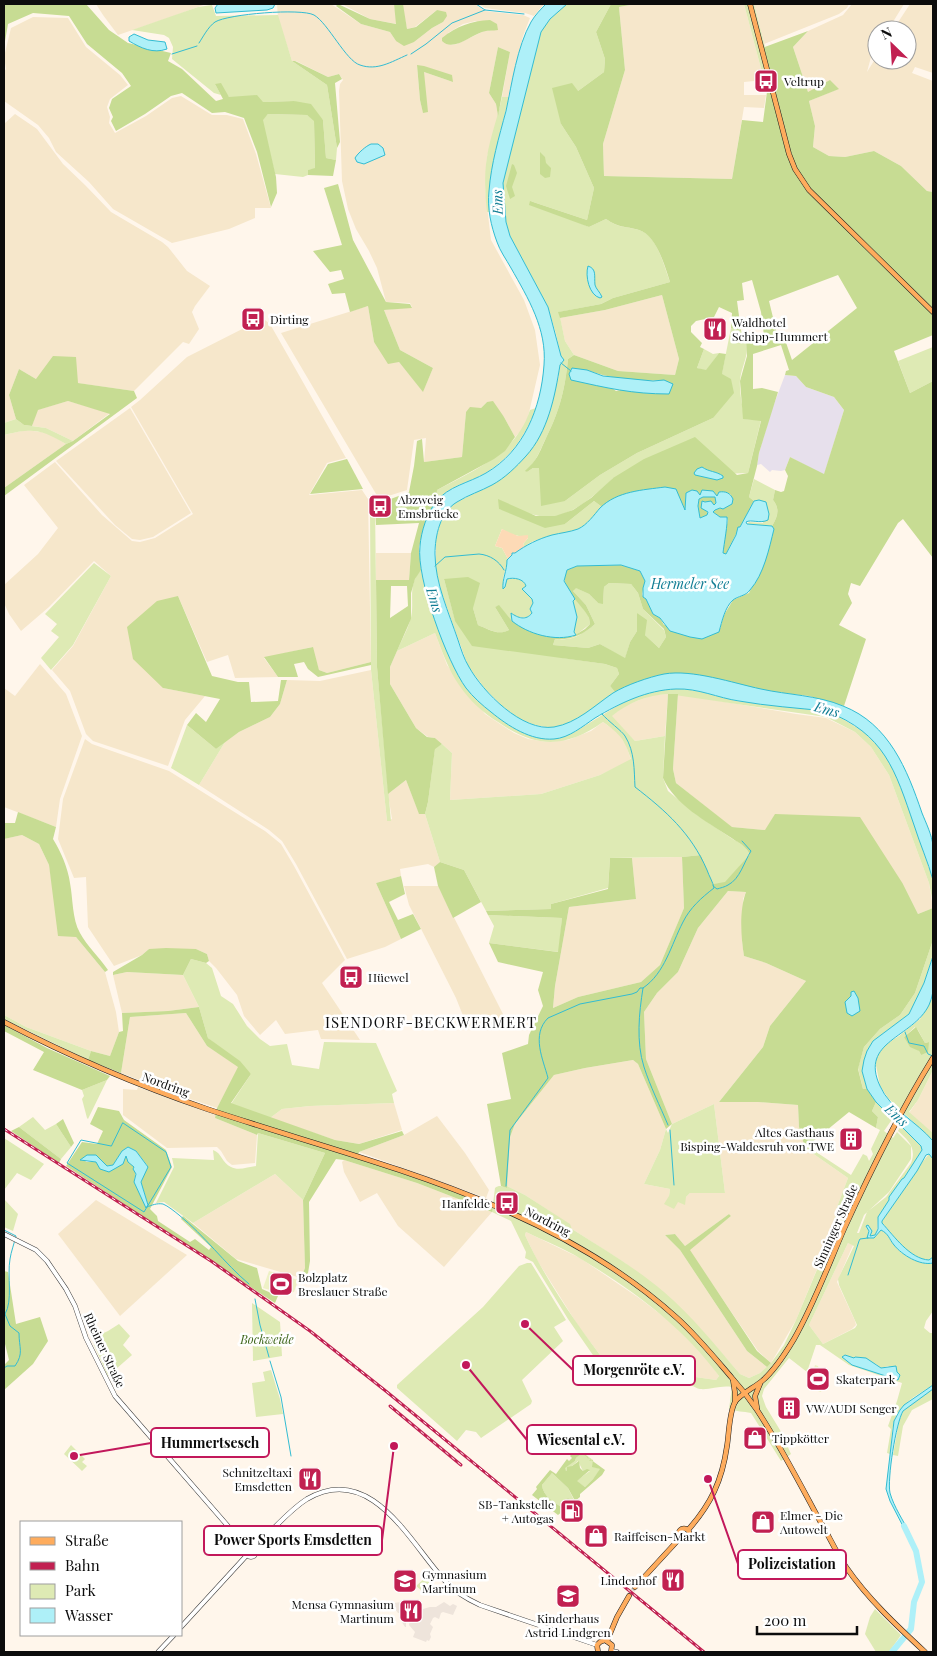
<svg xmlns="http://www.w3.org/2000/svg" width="937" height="1656" viewBox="0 0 937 1656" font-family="'Playfair Display',serif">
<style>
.industrial{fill:#e7e0ec}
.farmland{fill:#f6e7cb;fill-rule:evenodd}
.green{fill:#deeab4;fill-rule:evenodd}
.forest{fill:#c7dc93;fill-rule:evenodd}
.sand{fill:#fddab6}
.pitch{fill:#eef1c6}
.plaza{fill:#eee4db}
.water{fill:#aef0f8;stroke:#32bcd2;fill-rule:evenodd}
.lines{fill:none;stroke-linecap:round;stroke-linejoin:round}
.stream{stroke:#32bcd2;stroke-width:1}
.river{stroke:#aef0f8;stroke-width:6}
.major-tunnel{stroke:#dbd3ca;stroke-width:4.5;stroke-dasharray:4.5 2;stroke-linecap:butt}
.minor-casing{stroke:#3f3f3f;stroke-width:5}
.major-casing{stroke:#1d1d1d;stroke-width:5.5}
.minor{stroke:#fff;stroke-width:4}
.major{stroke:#feac5d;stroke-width:4.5}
.rail-casing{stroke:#c12051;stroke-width:3}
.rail{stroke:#fff;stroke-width:1;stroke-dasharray:4;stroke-linecap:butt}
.labels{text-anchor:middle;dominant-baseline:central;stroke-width:5;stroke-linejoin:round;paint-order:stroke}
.poi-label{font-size:12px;fill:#0c0c0c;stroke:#fff;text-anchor:start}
.street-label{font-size:12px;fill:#0c0c0c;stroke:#fff}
.park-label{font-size:12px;font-style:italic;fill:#3e661b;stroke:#fff}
.water-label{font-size:14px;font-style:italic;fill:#117d94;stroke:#fff}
.quarter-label{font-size:15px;letter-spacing:1px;fill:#0c0c0c;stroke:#fff}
.leader{fill:none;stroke:#c2185b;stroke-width:2}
.callout-dot{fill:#c2185b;stroke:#fff;stroke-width:2}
.callout{fill:#fff;stroke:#c2185b;stroke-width:2}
.callout-label{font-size:14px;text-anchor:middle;font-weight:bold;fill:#0c0c0c}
</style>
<rect width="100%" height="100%" fill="#fff6eb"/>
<polygon class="industrial" points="785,375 796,376 806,387 834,397 844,410 824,475 790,457 785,470 781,471 772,470 770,472 761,464 757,465 759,453 771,412"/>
<g class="farmland">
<polygon points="96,4 206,4 171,17 118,35 103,15"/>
<path d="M277,4h54l30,20 29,8 6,9 18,1 18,-14 11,-6 -6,-12 -22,17 -8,2 -5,-25h73l10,7 38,4 7,3 -7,18 -15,61h-6l8,-45 -12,-5 -9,46 7,11 2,12 -11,41 -2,32 6,51 33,60 11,30 5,35 -12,52 -6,13 -7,7 -11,-20 -17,-15 -6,6 -15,4 -4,45 -38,5 2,-24 -12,2 -7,50 -28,9 -98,-166 87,-27 6,36 25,20 24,29 10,-23 -33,-18 -16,-40 28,-3 -2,-4 -24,-1 -9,-34 -8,-17 -13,-22 -8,-20 -6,-28 -3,-90 1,-7 3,-4 -4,-6 -11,3 -32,-16h-4l-14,-43zM476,21l16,10h-8l-27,13 -6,1 -3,-12 15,-9zM417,66l36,16 -29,-10 -1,40 -3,-12z"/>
<polygon points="342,4 394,4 397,24 370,19"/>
<polygon points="479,4 544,4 534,16 525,13 485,8"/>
<polygon points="635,4 744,4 764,80 744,82 744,95 766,95 764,108 744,107 732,179 604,176 603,144 625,70 619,7"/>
<polygon points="754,4 849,4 847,8 839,14 764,44"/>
<polygon points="852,4 904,4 888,30 877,30 877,48 871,57 867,72 877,56 877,60 907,60 907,30 893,30 910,4 933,4 933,73 915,67 912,73 933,81 933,192 927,191 901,166 874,151 845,157 829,156 813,147 815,126 809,101 838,89 808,92 793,47 808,31 843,15"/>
<polygon points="33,17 68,18 86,47 120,75 128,85 110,99 107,107 110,117 109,123 115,133 146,116 172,98 181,96 212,115 227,115 243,119 256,154 271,208 255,208 255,218 229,229 172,243 113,209 89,182 56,152 49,138 38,125 4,101 4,72 6,69 4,57 11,28"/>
<polygon points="15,114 37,129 63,164 85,185 111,212 162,242 168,247 187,271 210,286 195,306 192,312 199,329 189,344 183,342 134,391 77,383 36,379 19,369 9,395 16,419 4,423 4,124"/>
<polygon points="662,295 679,359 675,375 618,371 574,355 565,341 560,318 605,310"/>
<polygon points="265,320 270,324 291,361 346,458 327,463 309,495 362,490 368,499 371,662 327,673 319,670 312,647 264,658 278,677 235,678 228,655 207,662 178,596 163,688 205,696 185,720 168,766 93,741 86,734 70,691 52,670 73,646 111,576 94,561 49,607 21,631 9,614 4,603 4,585 38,554 58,528 24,485 55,462 102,515 132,541 140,542 155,538 193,514 131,407 140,400 187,357 256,322"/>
<polygon points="68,401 110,413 73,441 46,428 32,426 37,410"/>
<polygon points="130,408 191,513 153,537 140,540 132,539 115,525 56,461"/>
<polygon points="26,430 48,433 66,444 4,488 4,435"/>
<polygon points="376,553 411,553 409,580 376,580"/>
<polygon points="435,633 447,665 485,714 514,733 528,739 547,742 568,740 591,731 603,722 618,733 626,745 631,760 600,775 541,794 450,800 452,753 435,738 428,737 416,728 390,684 390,667 397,651"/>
<polygon points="40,664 66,694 82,736 60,799 56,827 4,807 4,688 15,696"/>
<polygon points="371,670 387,821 392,819 388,794 406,780 419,813 425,814 440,862 434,867 428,864 400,869 401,876 376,883 401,939 385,947 347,959 296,864 282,841 269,830 199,785 225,742 239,732 270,717 280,704 287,680 320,681"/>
<polygon points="668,694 665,736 635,741 611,716 626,705 653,695"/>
<polygon points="678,694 796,714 826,718 855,732 871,747 889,775 929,883 933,908 918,914 903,884 765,830 731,827 676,783 673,769"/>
<polygon points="85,739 92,744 169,771 265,831 281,844 294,866 345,960 322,983 360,1040 321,1039 318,1030 285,1034 276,1020 260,1035 244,1016 237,995 216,968 209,961 207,954 196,949 149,949 142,955 114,966 88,927 86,877 74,878 58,839 63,799"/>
<polygon points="22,835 39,844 49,865 53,889 76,937 105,972 116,1012 119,1032 110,1056 91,1051 26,1027 4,1015 4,839"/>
<polygon points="682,857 684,908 660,965 641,982 578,997 553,1008 555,986 569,907 636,899 632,858"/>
<polygon points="404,886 438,886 504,1016 501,1022 468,1028 456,998 409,905"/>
<polygon points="728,891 746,892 743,899 742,941 744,956 766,963 806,981 770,1026 763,1047 719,1102 758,1102 798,1105 799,1127 805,1148 848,1178 837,1207 831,1235 796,1320 771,1363 758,1351 689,1250 731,1216 729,1214 685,1246 675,1234 665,1235 680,1250 747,1351 767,1367 760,1373 749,1378 740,1374 698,1326 625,1263 572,1229 569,1224 525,1195 507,1186 510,1137 515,1124 554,1075 585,1068 633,1060 638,1064 666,1129 660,1150 644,1184 670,1189 669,1196 678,1202 686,1197 690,1193 725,1193 714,1104 672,1124 646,1059 644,1012 657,993 678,972 698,928"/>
<polygon points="127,972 183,975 199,1007 168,1011 122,1013 113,975"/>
<polygon points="186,1013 207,1046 239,1067 217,1108 175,1094 121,1073 130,1017"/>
<polygon points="933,1070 933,1133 909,1113 918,1100"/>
<polygon points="138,1087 216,1115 215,1118 257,1135 255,1163 232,1165 227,1161 221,1151 217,1147 167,1148 123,1115 123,1089 137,1090"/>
<polygon points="394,1103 402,1130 359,1144 335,1140 270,1118 282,1109 310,1106"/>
<polygon points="437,1116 465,1153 489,1190 486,1198 359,1152 404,1135"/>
<polygon points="344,1160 417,1183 492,1212 444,1267 398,1226 377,1193 360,1202 344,1172 342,1162"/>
<polygon points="275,1174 303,1200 305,1268 301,1278 236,1259 193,1223"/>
<polygon points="96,1200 187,1255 120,1316 58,1234"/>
<polygon points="526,1232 580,1258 639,1298 673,1324 706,1358 719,1376 716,1380 654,1371 637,1371 626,1359 610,1368 579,1327 537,1260 525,1235"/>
<polygon points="848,1243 853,1245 837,1282 855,1321 856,1325 852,1329 823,1344 809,1325"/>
</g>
<g class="green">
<path d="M567,4h44l-15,28 9,27 -1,13 -26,19 -17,33 15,23 18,41 -7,32 -57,-19 59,26 17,-8c13,9 18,7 33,11 18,5 25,36 31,52l-57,16 -12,6 -42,8 6,29 9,14 -6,4c-3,30 -8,51 -22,79 -7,14 -8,21 -20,33l1,1 6,-4h7l25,33 35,-26 37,-22 76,-35 18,-90 10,3c12,22 2,28 -1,49 -1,12 3,27 4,39l17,1 -13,53 -135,5c-20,19 -48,46 -78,37 -13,-3 -25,-10 -36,-15v9l66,15 29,-23 8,6c-7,7 -15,18 -24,22 -13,5 -45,8 -53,18l-2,-3 5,-6 -18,-4 -8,-5 -7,17 7,2 6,11 -5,19v11l4,-10c5,-1 16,-1 18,4 1,2 0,5 0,8l7,8 1,4 -3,6 2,4 -5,5 -16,-2 1,5 -13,-15 -4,1 14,23c-10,6 -21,-1 -31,-5l-5,-17 -29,-29 11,41 108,38 42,6 12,4 2,6 -9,12 5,6 -29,21 -17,10 -18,5 -16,-3 -14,-5 -19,-14 -17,-17 -17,-23 -26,-72 -6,-24v-31l4,-15 7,-13 8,-8 40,-20 63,-103 3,-24 -5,-22 -8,-27 -38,-71 -4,-14 -3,-19v-20l38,-152 9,-12z"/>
<polygon points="744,4 754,4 765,47 762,48 771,84 768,84 766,80 764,80"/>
<polygon points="212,5 216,16 278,15 292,61 327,85 337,148 336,160 326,158 323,120 294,101 263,102 229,97 215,84 221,95 214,93 172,59 173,47 169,38 164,35 132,30 198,7"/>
<path d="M502,97h7c-9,38 -21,76 -20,115h-2c-2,-18 -3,-37 0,-55 3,-20 11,-40 15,-60z"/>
<polygon points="268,114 307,115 314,120 315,169 308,170 308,175 303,177 275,174 262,120"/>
<polygon points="933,347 933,381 910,393 898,361"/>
<polygon points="704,349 713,354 719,353 706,371 697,368"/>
<path d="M536,408c-10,27 -25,49 -49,64 -13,8 -27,11 -39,19 -5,3 -8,7 -12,11l1,-12c37,-20 79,-36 93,-80z"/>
<path d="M16,419l8,6 22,3 27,13 -7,3c-26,-15 -33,-16 -62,-9v-12z"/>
<path d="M754,479l21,11 -2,10c7,9 5,16 -1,26l-25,-2 2,-2 14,1 -4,-23 -5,1 -5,-4z"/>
<polygon points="375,505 377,667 391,821 387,821 371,670 370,507"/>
<polygon points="94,563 111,576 73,645 51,670 41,658 59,637 51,631 57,624 45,614"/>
<path d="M421,570l5,23 21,58 73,80 53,2 49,-30 30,-12 27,-3 23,4 34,9 90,10 12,5 26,16 16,16 14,21 9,22 30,89v23l-4,-20 -40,-108 -18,-28 -16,-15 -29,-15 -158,-23c-21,1 -40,9 -56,22l23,25 30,-5 -2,42 5,13 29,24 37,25 8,3 8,11 -25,29 -12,1 -12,-29 -19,2 -72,1 -2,30 -57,16v5l-65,2 -22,-41 -24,-8 -15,-48 3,-12 7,-54 7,-4 10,9 -2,47 91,-6 59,-19 31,-16c-7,-20 -10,-24 -28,-37 -38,27 -68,26 -105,0 -15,-9 -29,-22 -39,-37 -11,-16 -17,-34 -24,-52l-38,18c4,-10 10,-20 13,-30 6,-17 -4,-35 11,-51z"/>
<path d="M609,583l22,1 7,9 5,16 21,21 2,7 -7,11 -14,-13 -8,-22v18l-7,11 -5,17 -25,-15 -12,4 -35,-3 2,-6c19,2 26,-4 40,-15l-9,-19 -13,-14 2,-4 14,7 9,9h5l1,-16z"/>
<polygon points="575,599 587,613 589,618 590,624 576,635 574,632 577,617 573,601"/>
<polygon points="187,725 216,749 225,742 199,785 171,768"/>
<polygon points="488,915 562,918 559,952 489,943 494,926"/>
<polygon points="933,940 933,956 931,961 924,983 909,1014 873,1041 867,1051 862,1071 867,1089 863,1089 858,1068 864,1047 880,1029 900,1015 915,993"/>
<polygon points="191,959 206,963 212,968 221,996 233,1004 247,1026 260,1039 270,1046 287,1044 292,1065 319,1069 324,1042 376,1043 397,1091 392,1094 394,1103 310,1106 282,1109 270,1118 231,1104 251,1074 208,1038 199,1007 183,975"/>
<path d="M931,999l2,2v69l-15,30 -9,12 24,21v8l-45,-43 -8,-12 -5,-26 3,-7 8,-9 13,-8 21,-17zM915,1027l3,3 7,13 4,-1 -8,13 -2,-4 -15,-14z"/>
<polygon points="4,1015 26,1027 91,1051 88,1060 4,1019"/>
<polygon points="107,1080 88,1119 87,1118 82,1099 84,1096 82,1090"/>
<path d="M876,1102l9,9 5,2 3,5 -9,13 9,7 4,-6 14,14v13l-22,33 -25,23 -7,18h2l8,-21 19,-15 25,-34c6,-15 -3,-23 -13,-32l3,-6 20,21 1,6 -44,65 -1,13 -2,5 -5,1 1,-8 -3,1v8h6l7,-7c8,4 8,9 13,15 8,10 26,21 39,18v48l-7,10 -2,7 6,5h3v52c-14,9 -31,17 -38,34 -4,10 -3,24 -5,35l-3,-1 4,-24 -3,-3 9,-25 5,-18 -53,-18 -29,-20h-4l-9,27 -18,-14 -25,31 -2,7 4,11 14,23 11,24 -10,7 -30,-48c-8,-2 -14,-1 -22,-4l3,-22c-12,-2 -21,3 -32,2 -3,0 -10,-5 -14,-7 -14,-3 -30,-5 -44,-7l-5,1 -11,-14 -20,12 -38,-55 -35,-57 -8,-4 1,-6 -15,-31 -19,-9 3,-24c4,-3 7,-2 12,0v-2l18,9 45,29 2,5c31,20 64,39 92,63 28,24 52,54 76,82l9,4 11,-5 11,-10 13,-18 12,-25 35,-84 6,-29 11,-29 -43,-30 2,-2 44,29 12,-21 4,2 2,5 4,-7 -2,-5 9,-19 -4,-2 2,-11 -6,-6zM526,1232c18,9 38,16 55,27 52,31 102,68 138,117l-3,4 -62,-9h-17l-11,-12 -16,9c-32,-42 -63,-85 -85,-133zM848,1243l6,3 -16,33 1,6 18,40 -2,3 -32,16 -14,-19zM854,1358l22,6 5,4 7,-2 12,9 -2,5 -19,-6z"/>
<polygon points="714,1104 725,1193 690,1193 686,1197 685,1205 678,1202 674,1209 664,1204 669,1196 670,1189 644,1184 660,1150 666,1129 668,1133 672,1124"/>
<polygon points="33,1117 45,1130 56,1124 71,1147 61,1159 19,1127"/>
<path d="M258,1133l67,20 -22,47 -28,-26 -82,49 -29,-21 -8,1 18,-36 -2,-9 42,2 -1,-10c9,3 9,13 18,17 7,4 17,0 25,-1z"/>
<polygon points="4,1138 44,1164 31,1180 17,1173 4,1190"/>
<path d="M929,1154l4,5v98l-4,3c-20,-1 -34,-24 -47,-37v-2l35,-50 2,-5z"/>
<polygon points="4,1199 18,1214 13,1231 4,1227"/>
<polygon points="527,1263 531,1263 566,1320 554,1327 563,1341 522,1380 532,1401 531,1404 481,1438 476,1432 466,1430 457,1441 397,1388 397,1385 483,1307 519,1266"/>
<polygon points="252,1303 280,1322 282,1356 253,1361"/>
<polygon points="119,1324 130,1336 123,1345 132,1355 108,1376 94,1345 93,1338 108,1331"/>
<polygon points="271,1370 280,1399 283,1414 256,1417 252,1383 265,1381 263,1372"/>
<polygon points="933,1389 933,1399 912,1410 903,1426 898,1456 893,1455 900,1416 903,1411"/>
<polygon points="71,1445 85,1459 82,1462 87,1466 82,1471 64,1454"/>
<polygon points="582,1452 593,1460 594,1467 601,1469 593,1479 585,1487 576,1481 590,1471 583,1471 578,1461 567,1470 566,1471 564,1468 575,1461 576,1458"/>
<path d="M552,1473l16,15 6,12 -2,1 -4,-3 -5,4 -2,5c-8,-6 -18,-11 -19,-22z"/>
<polygon points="426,1577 435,1592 427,1595 416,1586"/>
<polygon points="875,1609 901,1635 889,1652 876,1652 865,1634 870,1617"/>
</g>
<g class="forest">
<polygon points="4,4 86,4 109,30 128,43 171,53 168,61 182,69 216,101 223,99 215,84 221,83 229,97 257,95 263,102 294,101 311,104 323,120 326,158 336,160 333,176 308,175 308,170 315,168 314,121 307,115 268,114 263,120 276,177 277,193 271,207 257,152 244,118 225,112 212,113 182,93 171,96 145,114 116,131 111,121 113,117 109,108 112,99 131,86 122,73 87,44 69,16 33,13 8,24 4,47"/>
<polygon points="338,4 370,19 396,24 394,4 403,4 407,29 416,27 437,10 446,12 447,16 443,22 432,28 414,42 404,46 396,41 390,32 361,24 336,6"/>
<path d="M611,4h24l-16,3 6,63 -22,74 1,32 128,3 10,-59 21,2 5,-38h3l-9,-36 46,-17 -15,16 15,45 22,-12 9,9 -30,12 6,25 -2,21 16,9 16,1 29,-6 27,15 26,25 6,1v143l-39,16 16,42 23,-12v177l-30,-39 -5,4 -38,63 -9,-3 -3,11 4,9 -13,22 27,14 -22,67 -35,-10 -35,-4 -142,-8 -17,8 -5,-6 9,-12 -2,-6 -12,-4 -133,-18 -17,-25 -11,-42 24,-2 12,6 -7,25 5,17c10,4 20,11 31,5l-14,-23 4,-2 13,16 60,16 13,-8 5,-5 -1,-6c-6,-14 -32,-30 -22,-48l10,-4 44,-1 19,6 5,10 -3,13 1,3 3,2 7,15 7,4 4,7 55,7 5,-17 9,-15 16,-7 16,-33 9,-31 -2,-3c6,-10 8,-17 1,-26l2,-10 6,2 3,-1 4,-15 -3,-6 5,-13 34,17 20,-64 -10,-13 -28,-10 -10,-11 -11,-1 1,-4 3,-1 -8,-25 -28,9v35l9,-1 16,4 -19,61 -2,13 -8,31 5,4 -14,26 -2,1 -2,6 -10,20 -3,-1 2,-19 3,-14 -3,-3h-5l-7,-5 1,-2 7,-2 12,-9 -3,-5 -6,-2 -8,4 -3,-5h-12v4l-9,-5 -6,3 -1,18 -2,-6 -65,-9 -16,11 -8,-6 -29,23 -20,4 -46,-19 -1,-10 38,17h19l18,-6 18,-12 22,-20 31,-19 51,-22 42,38 11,-2 13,-52 -18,-2 -3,-38 7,-25 -1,-15 18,-5 -3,-24 -9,-32 -10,3 2,17 -7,1 4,30 -10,-3 1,-15 -13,-6 -5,10 -18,4 -5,5v6l11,11 -2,4 4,2 -7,19 9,2 13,-17 7,1 -4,20 9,5 3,14 -21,25 -76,35 -37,22 -35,26 -24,5 -2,-38h-6l-6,4 -2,-1c13,-12 14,-18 21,-33 14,-28 19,-49 22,-79l6,-4 44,16 57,4 4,-16 -17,-64 -57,15 -45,8 -2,-6 43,-8 12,-6 57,-16c-5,-16 -14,-47 -31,-52 -14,-4 -20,-2 -33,-11l-17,8 -60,-22 1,-4 57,19 7,-32 -18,-41 -15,-23 -9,-36 20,-5 6,8 26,-19 1,-13 -9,-27zM838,275l19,33 -65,52 -10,-29 -5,3 -8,-33zM587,370c24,9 52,12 77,10l-48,11zM609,583l22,1 7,9 5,16 21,20 2,8 -7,11 -14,-13 2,-15 -10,-7v18l-7,11 -5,16 -25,-14 -12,4 -35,-3 2,-6c17,1 28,-4 40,-15l-9,-19 -13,-14 3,-3 13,6 9,9 5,1 1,-17z"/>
<path d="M490,20l7,4 1,6c-5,1 -11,0 -16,2 -12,4 -29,20 -40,9v-3c15,-12 29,-17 48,-18z"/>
<polygon points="498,47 510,52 498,116 496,104 489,93"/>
<polygon points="292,61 295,61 328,77 339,74 342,79 335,83 340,142 337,148 327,85"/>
<polygon points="417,65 424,66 452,75 453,82 424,72 428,112 423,113 420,100"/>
<polygon points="540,152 545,157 546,163 551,168 550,177 545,178 540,174"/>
<polygon points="512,164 514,165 517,173 512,187 515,196 510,199 506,186"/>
<polygon points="338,184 353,240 386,302 410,304 412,308 384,310 400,350 433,368 423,392 399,362 388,364 374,342 368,306 350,312 345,293 332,294 328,284 344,279 341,270 330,272 313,251 342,245 324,188"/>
<polygon points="53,356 76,357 78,383 134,391 137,398 4,496 4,488 66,444 73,441 110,414 68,401 38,410 32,426 24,425 16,419 9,395 19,369 36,379"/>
<path d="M493,401l11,16 11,20 -10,14 -11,8 -57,31 -1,12 -8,15 -9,30 2,23 -6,9 -4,14v26l-21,48v17l26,44 11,9 8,1 7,6 -7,5 -7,53 -3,12h-6l-13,-34 -18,14 -11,-127 -1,-87h33l2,-27 8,-30 -43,2 -1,-20 34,-13 5,-26 3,-25 5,-2 2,23 38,-5 4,-45 4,-5 11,1 6,-6zM391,586h16l1,20 -18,12z"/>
<polygon points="347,459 363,489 310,494 328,464"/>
<polygon points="703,497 715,497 716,504 713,504 707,511 707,515 700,518 698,506 699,499"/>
<polygon points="178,596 212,676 238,682 249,682 251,702 278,701 281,680 287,680 280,704 270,717 239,732 216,749 187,725 196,713 206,722 220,699 163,688 133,659 127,627 157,601"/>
<polygon points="313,647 319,670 327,673 371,662 371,665 318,677 308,669 304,662 294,664 298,677 278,677 264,657"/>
<path d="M668,694h10l-5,75 3,14 56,44 33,3 10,-16 85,3 43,67 15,30 15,-6v32l-18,53 -15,22 -20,14 -16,18 -6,22 5,20h4l9,13 -4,9 6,6 -2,11 -27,-16 -44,36 -6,-21 -1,-22 -40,-3h-39l44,-55 7,-21 36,-45 -40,-18 -22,-7c-3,-18 -5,-46 2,-64l-18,-1 -30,37 -20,44 -21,21 -13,19 2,47 26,65 -6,5 -28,-65 -5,-4 -48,8 -31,7 -39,49 -5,13 -3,51 -6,-2 -14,-82 24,-5 -9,-46 26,-9 1,-9 14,-29 -5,-16 5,-18 -45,-10 -9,-19 69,9 4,-34 -74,-3 -2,-4 65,-2v-5l57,-15 2,-31h22l4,41 -67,8 -14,79 -2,22 25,-11 63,-15 19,-17 24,-57 -2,-51 19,-2 12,29 12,-2 25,-28c-9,-13 -9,-9 -20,-17 -24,-16 -55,-32 -67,-59z"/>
<path d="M18,812l38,15 -3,12c8,13 15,29 17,44 3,15 2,36 10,50 7,13 19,24 28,37l-3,2 -29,-35 -18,-1 -9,-71 -10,-21 -17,-9 -18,4v-16h11z"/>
<polygon points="440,862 464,870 481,902 453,918 438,886 434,867"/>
<polygon points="401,876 405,894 389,902 398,920 413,914 421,929 401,939 376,883"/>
<polygon points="166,948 196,949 207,954 209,961 206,963 191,959 183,975 127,972 113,975 113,972 142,955 149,949"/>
<polygon points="199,1007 208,1038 240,1061 251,1074 231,1103 335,1140 359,1144 402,1131 404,1135 359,1152 357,1158 448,1189 493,1208 492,1212 417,1183 344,1160 336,1159 309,1202 310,1261 308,1273 305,1279 301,1278 305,1268 303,1200 325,1153 258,1133 257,1135 215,1118 217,1108 238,1067 207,1046 186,1013 130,1017 121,1073 88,1060 91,1051 110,1056 119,1032 123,1031 122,1013 168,1011"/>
<polygon points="4,1025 47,1048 110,1076 107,1080 82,1090 33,1070 44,1052 4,1031"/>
<polygon points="916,1027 925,1043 929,1042 928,1052 921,1055 919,1051 910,1047 904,1037"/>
<path d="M98,1107l21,4 5,9 42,30 6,17 -22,42 7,7 1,5 32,21 5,-3 14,11 2,-3 -30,-28 2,-3 55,45 19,7 5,21 16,7 -3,7 -209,-137 16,-24 15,2 6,-13 -13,-7zM128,1147l8,4 11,14 -6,17 7,23 -2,2 -12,-25c3,-12 0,-18 -9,-27l-2,9 -23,5 -3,-7h-12l11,-7 11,11 6,-1 9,-14z"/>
<polygon points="63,1119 74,1143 71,1147 56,1124"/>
<polygon points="19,1127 61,1159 59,1163 11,1131"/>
<polygon points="729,1214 731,1216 690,1250 757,1351 771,1363 767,1367 747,1351 680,1250 665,1235 675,1234 685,1246"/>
<polygon points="4,1271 8,1272 16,1324 40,1317 48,1341 33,1364 4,1390 4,1365 9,1360 4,1340"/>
<path d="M576,1449l29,21 -3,5 -22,19v3l-22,18 -26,-20 5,-6 -1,-2 14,-17 6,4 11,-15 2,2 3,-3 -2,-2zM582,1453l6,4 -1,1 4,1 -2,2 4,-1 -1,7 8,2 -7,10 -8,8 -8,-6 13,-11 -3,-1 -4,2 -3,-3 -1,-7 -7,5 -5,1v3l-1,1 -1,-3 10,-7 1,-3zM552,1473l16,15 6,11 -2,2 -4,-3 -5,4 -2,5c-8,-6 -18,-11 -19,-22z"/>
</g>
<polygon class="sand" points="502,529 518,536 528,535 528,538 523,544 525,547 515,554 512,553 512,555 508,559 502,548 495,546"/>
<g class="pitch">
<polygon points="269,1271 298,1280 294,1292 283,1294 263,1288"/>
<polygon points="815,1365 818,1366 820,1372 823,1373 824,1369 827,1373 821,1392 818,1391 815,1386 809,1385"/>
</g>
<g class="plaza">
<polygon points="401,1602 404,1607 402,1608 407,1618 415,1617 410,1618 408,1622 402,1617 403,1621 406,1623 406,1627 405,1627 400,1619 402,1615 400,1611 400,1613 398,1613 393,1606 384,1610 381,1605"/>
<polygon points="444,1602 450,1606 453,1604 457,1606 453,1615 443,1612 441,1613 439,1619 435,1617 433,1618 430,1624 433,1627 430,1634 431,1637 429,1641 427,1640 426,1642 413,1637 415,1632 409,1625 410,1621 412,1619 416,1621 419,1619 423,1609 430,1607 436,1607"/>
</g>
<g class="water">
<polygon points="218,4 275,4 273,8 267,10 216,13 215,8"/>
<path d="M546,4h21l-17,15 -9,13 -38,151 3,39 4,14 38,71 13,49 3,4 -4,5c-5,31 -12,67 -34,91 -10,11 -21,22 -34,29 -11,6 -24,10 -35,17 -17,10 -22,34 -22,52 0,29 14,59 23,86 3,9 6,19 11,27 14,25 53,65 85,60 23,-4 40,-21 59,-34 13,-8 36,-16 51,-19 28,-5 69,9 97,15 27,6 56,6 82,17 46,18 64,63 79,107 4,10 10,22 11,33 2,11 0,23 0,34 -5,-18 -13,-36 -19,-55 -19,-55 -29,-91 -88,-114 -29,-3 -59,-5 -87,-10 -21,-3 -41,-13 -63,-12 -29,1 -56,14 -81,29 -12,8 -26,20 -41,21 -23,2 -46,-13 -63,-27 -9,-7 -18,-15 -25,-24 -19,-26 -50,-110 -46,-142 1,-14 7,-33 16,-44 12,-16 33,-19 50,-29 38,-22 55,-65 58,-108 3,-36 -16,-67 -33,-97 -5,-9 -11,-17 -14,-26 -6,-16 -10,-34 -8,-51 2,-27 10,-54 17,-80 6,-28 11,-64 25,-89 4,-7 10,-13 15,-18z"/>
<path d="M134,34l14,6 17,2 2,7c-14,5 -26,-1 -38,-8v-4z"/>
<path d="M371,144h7l5,4 2,7 -21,9 -7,-2 -2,-4c3,-5 11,-12 16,-14z"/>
<path d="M588,266c9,3 6,10 7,19 1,4 5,7 7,12l-2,1c-11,-3 -15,-22 -12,-32z"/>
<path d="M572,368l15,2 16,6 50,5 11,-1 9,4 -4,10c-37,0 -62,-6 -98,-14l-2,-6z"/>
<path d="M702,467c7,5 14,4 21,9v2l-6,2 -22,-5 -1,-2 3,-4z"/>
<path d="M665,487l11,2 9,21 1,-17 6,-3 5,1 3,4 2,-5 11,1 4,5 2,-4c7,-1 11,1 14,7l-1,5 -9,5 -3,-1 -5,2 -2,2 7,5h7c1,6 -3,27 -4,36l3,1 10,-19 2,-8h2l14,-26 5,-1 7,2 3,12 -1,6c-8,4 -17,-1 -22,2l1,2 25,2 2,3c-5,20 -10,45 -24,61 -4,6 -12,6 -17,10 -8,7 -11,21 -14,32l-17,7 -12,-2 -20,-6 -10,-13 -7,-4 -7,-15 -3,-2v-9l2,-7 -5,-10 -19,-6 -44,1 -10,4 -3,11 11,18 -2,2 4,16 -3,15 2,3c-21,7 -48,-1 -64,-14l-1,-8c7,5 15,8 21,0l-2,-4 3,-6 -1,-4 -10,-10 4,-3c-2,-7 -12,-9 -19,-7l-2,8 -2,2c-1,-10 4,-18 4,-29l5,-5v-2h3c11,-8 23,-14 37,-18 8,-2 18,-3 26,-6 9,-4 16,-14 22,-21 17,-17 43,-18 65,-21zM703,497h12l1,6 -2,2 -3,-4 -6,1 -3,-1 -1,7 7,4 -1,3 -7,3 -2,-12 1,-7z"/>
<path d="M933,956c0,16 3,34 -4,49 -16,33 -70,36 -49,81 10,23 37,36 53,55v18l-4,-5 -3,1 -9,16 -35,50v2c12,13 28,36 47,37l4,-3v6c-13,3 -31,-8 -39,-18 -5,-6 -5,-11 -13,-15l-7,8h-7l2,-7 -3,-5 2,-1 4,6 -2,5 5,-1 3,-6v-12l11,-17v-3l13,-18 2,-1 18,-28 -1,-4 -28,-28 -4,-5 -4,-2 -9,-9 -9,-13 -5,-18 2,-11 3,-9 6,-10 36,-27 15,-31z"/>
<polygon points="854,991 858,998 860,1011 852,1016 847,1013 845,1002 851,996 851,992"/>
<polygon points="128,1147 136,1151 148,1167 141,1182 148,1205 146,1208 134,1182 136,1174 133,1169 134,1167 128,1162 126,1156 123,1164 109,1172 100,1169 96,1162 80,1160 87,1155 96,1155 107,1166 113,1165 122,1151"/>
<polygon points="845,1355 854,1358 855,1357 866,1358 881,1368 896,1366 897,1372 900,1375 898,1380 852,1365 842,1357"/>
<path d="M933,1385v4l-30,22c-7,12 -16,68 -13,82 4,14 13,27 19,39l-2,2 -17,-33 -4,-12 8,-68 6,-11 4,-5z"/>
</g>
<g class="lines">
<g class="stream">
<polyline points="476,4 485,10 524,14"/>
<path d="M199,43c4,-6 9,-16 16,-21 13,-8 86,-14 99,-7 14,8 32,46 46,50 17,6 31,-3 47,-10"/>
<polyline points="172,54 197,46"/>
<polyline points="411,54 426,44 452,23 485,10"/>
<polyline points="561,363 571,371"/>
<path d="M435,566l10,-9 34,-3c11,1 20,7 25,16"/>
<path d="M602,714c6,7 20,17 23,22 10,16 9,34 10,51 31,24 56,46 72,83 2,6 6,12 7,18 -13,10 -24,20 -31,34 -12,23 -18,51 -40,66 -4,25 -7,54 1,79 6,19 16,39 24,58"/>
<path d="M713,886l4,3c3,-1 8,-2 11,-4 12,-6 16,-23 23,-34l-9,-10"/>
<polyline points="905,1032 909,1043 924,1046 928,1054 933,1056"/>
<polygon points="123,1123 166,1152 171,1167 144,1212 67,1163 81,1140 111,1146"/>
<polyline points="670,1130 674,1185"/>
<path d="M506,1186l4,-56 38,-52c-5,-19 -17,-43 0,-60l32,-14 52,-10 5,-2 3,-4h3"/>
<path d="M147,1207c5,-2 10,-4 16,-3 5,2 11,7 16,11 26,21 45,48 70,69"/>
<path d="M4,1230l12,6c-2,8 -5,16 -6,23 -3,17 3,42 -5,55l5,12 9,7c0,15 5,20 -4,33h-8l-3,2"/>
<polyline points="848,1275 859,1241 860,1239 868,1238"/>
<polyline points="255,1299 260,1325 269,1357"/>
<polyline points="270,1361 281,1397 291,1456"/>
</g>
<polyline class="river" points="892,1652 911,1629 914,1602 922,1582 916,1551 904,1526"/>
<polyline class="major-tunnel" points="629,1596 635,1587"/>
<g class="minor-casing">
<g id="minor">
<polyline points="4,1234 36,1250 47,1261 66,1289 75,1306 86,1338 115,1396 247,1548"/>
<circle cx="251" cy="1552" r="5"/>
<path d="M254,1548c17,-16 34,-37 53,-49 65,-38 104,46 139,83 10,11 21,17 34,23l117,40"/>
<polyline points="181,1627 247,1555"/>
<polyline points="612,1651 617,1652"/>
<polyline points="158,1652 174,1635"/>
</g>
</g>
<g class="major-casing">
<g id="major">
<polyline points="750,4 789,154 795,169 809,190 933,312"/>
<path d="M4,1022c65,34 133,63 203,87 162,54 340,91 470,209 20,18 37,39 55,60 9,10 17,20 25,32 23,35 43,74 63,111 9,15 16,31 26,46 22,32 51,59 79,85"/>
<polyline points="733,1380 735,1393 735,1402"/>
<polyline points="757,1408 755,1396 760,1384"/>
<circle cx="684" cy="1534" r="5.5"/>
<path d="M688,1530c23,-26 34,-49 39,-84 2,-12 2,-33 8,-44 4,-7 20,-15 27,-21 13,-11 23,-27 32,-42 20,-35 34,-73 50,-110 27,-59 55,-116 89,-171"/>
<polyline points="635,1587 680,1538"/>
<polyline points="607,1641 617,1617 629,1596"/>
<polyline points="598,1652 597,1645 600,1642 605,1640 612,1645 611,1652"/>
</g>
</g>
<use href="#minor" class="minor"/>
<use href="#major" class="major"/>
<g class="rail-casing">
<g id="rail">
<polyline points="4,1129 211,1261 310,1331 387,1392 704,1652"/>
<polyline points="390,1406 461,1465"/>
</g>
</g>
<use href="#rail" class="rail"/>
</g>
<defs>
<g id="bus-square" transform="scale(1.25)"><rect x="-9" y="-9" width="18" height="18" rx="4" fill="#c12051" stroke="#fff"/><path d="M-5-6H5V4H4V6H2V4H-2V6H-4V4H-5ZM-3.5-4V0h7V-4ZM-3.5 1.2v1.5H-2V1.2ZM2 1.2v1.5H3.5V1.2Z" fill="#fff"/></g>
<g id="restaurant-square" transform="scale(1.25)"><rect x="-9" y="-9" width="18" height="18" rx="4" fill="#c12051" stroke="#fff"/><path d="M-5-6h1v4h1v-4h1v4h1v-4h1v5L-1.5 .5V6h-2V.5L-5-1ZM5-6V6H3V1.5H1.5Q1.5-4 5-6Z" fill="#fff"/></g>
<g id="building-square" transform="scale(1.25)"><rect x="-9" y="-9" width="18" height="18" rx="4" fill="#c12051" stroke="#fff"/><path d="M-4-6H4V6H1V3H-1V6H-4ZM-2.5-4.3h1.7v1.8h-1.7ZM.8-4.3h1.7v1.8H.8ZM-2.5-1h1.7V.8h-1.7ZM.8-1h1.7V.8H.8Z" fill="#fff"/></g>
<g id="stadium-square" transform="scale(1.25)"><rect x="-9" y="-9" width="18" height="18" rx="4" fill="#c12051" stroke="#fff"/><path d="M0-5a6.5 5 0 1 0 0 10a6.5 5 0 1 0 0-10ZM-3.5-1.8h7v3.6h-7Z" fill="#fff"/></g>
<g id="shop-square" transform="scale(1.25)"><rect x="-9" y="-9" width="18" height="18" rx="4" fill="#c12051" stroke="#fff"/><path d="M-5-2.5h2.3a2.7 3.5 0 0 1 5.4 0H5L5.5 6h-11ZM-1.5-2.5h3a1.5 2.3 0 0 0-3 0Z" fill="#fff"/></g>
<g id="fuel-square" transform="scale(1.25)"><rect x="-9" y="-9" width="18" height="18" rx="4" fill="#c12051" stroke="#fff"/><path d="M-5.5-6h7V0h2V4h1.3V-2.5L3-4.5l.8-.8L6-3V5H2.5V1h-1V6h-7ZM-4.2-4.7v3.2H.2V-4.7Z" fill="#fff"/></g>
<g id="school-square" transform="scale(1.25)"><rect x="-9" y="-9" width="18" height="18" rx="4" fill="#c12051" stroke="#fff"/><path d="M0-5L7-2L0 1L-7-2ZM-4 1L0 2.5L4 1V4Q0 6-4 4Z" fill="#fff"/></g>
</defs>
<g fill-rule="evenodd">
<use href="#bus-square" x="766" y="81"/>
<use href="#bus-square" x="253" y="319"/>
<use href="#restaurant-square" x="715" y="329"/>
<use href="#bus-square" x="380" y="506"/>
<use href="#bus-square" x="351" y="977"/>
<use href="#building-square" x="851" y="1139"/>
<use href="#bus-square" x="507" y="1203"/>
<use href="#stadium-square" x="281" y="1284"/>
<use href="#stadium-square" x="818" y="1379"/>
<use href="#building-square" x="789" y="1408"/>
<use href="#shop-square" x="755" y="1438"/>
<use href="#restaurant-square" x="310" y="1479"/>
<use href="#fuel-square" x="572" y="1511"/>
<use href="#shop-square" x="763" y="1522"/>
<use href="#shop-square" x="596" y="1536"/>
<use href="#restaurant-square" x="673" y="1580"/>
<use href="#school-square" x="405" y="1581"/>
<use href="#school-square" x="568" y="1596"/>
<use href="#restaurant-square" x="411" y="1611"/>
</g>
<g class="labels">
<g class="poi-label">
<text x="784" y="81">Veltrup</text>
<text x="270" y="319">Dirting</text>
<text x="732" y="322">Waldhotel<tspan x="732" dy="14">Schipp-Hummert</tspan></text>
<text x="398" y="499">Abzweig<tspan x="398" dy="14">Emsbrücke</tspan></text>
<text x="368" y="977">Hüewel</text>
<text x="834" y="1132" text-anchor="end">Altes Gasthaus<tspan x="834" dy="14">Bisping-Waldesruh von TWE</tspan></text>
<text x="490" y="1203" text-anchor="end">Hanfelde</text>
<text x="298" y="1277">Bolzplatz<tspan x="298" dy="14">Breslauer Straße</tspan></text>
<text x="836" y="1379">Skaterpark</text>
<text x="806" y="1408">VW/AUDI Senger</text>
<text x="772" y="1438">Tippkötter</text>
<text x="292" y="1472" text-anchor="end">Schnitzeltaxi<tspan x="292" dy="14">Emsdetten</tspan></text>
<text x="554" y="1504" text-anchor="end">SB-Tankstelle<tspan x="554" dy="14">+ Autogas</tspan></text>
<text x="780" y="1515">Elmer - Die<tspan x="780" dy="14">Autowelt</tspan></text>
<text x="614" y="1536">Raiffeisen-Markt</text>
<text x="422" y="1574">Gymnasium<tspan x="422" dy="14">Martinum</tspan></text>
<text x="656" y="1580" text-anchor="end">Lindenhof</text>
<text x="394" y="1604" text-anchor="end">Mensa Gymnasium<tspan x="394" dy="14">Martinum</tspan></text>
<text x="568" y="1618" text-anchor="middle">Kinderhaus<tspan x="568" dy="14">Astrid Lindgren</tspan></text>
</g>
<g class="street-label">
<text transform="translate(166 1084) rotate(20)">Nordring</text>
<text transform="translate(548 1221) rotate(27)">Nordring</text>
<text transform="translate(835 1226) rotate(-66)">Sinninger Straße</text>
<text transform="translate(105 1350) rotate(65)">Rheiner Straße</text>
</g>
<g class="park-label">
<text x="267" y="1339">Bockweide</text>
</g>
<g class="water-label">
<text transform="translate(497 202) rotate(-91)">Ems</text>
<text x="690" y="583">Hermeler See</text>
<text transform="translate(435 600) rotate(73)">Ems</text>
<text transform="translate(827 709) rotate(16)">Ems</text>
<text transform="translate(897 1115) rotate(44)">Ems</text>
</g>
<g class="quarter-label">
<text x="431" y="1022">ISENDORF-BECKWERMERT</text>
</g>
</g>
<path class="leader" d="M525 1324L573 1370M466 1365L527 1440M74 1456L151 1443M394 1446L382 1540M708 1479L738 1564"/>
<g class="callout-dot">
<circle cx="525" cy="1324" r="5"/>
<circle cx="466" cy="1365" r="5"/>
<circle cx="74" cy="1456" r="5"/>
<circle cx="394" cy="1446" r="5"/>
<circle cx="708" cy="1479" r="5"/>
</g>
<g class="callout">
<rect x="573" y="1356" width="122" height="29" rx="5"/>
<rect x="527" y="1425" width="109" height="29" rx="5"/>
<rect x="151" y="1428" width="118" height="29" rx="5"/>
<rect x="204" y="1526" width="178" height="29" rx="5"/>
<rect x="738" y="1550" width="108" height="29" rx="5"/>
</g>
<g class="callout-label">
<text x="634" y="1375">Morgenröte e.V.</text>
<text x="581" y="1445">Wiesental e.V.</text>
<text x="210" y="1448">Hummertsesch</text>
<text x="293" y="1545">Power Sports Emsdetten</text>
<text x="792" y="1569">Polizeistation</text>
</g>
<rect width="937" height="1656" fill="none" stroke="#0c0c0c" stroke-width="10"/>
<rect x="20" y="1521" width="162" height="115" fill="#ffffff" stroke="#9e9e9e"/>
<rect x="30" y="1537" width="25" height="8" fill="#feac5d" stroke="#9e9e9e"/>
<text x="65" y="1546" font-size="15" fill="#0c0c0c">Straße</text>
<rect x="30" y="1562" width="25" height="8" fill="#c12051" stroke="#9e9e9e"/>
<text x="65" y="1571" font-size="15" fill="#0c0c0c">Bahn</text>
<rect x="30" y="1584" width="25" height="15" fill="#deeab4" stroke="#9e9e9e"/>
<text x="65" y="1596" font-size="15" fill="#0c0c0c">Park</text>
<rect x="30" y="1608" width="25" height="15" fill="#aef0f8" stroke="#9e9e9e"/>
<text x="65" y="1621" font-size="15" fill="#0c0c0c">Wasser</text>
<g transform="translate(892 45) rotate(335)"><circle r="24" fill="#ffffff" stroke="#9e9e9e"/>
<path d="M0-4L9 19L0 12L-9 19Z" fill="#c12051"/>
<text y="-8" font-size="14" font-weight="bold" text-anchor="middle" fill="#0c0c0c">N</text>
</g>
<path d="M757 1626v8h100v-8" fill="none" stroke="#0c0c0c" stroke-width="2.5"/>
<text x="764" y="1626" font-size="15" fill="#0c0c0c" stroke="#ffffff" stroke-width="4" paint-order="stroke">200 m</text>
</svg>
